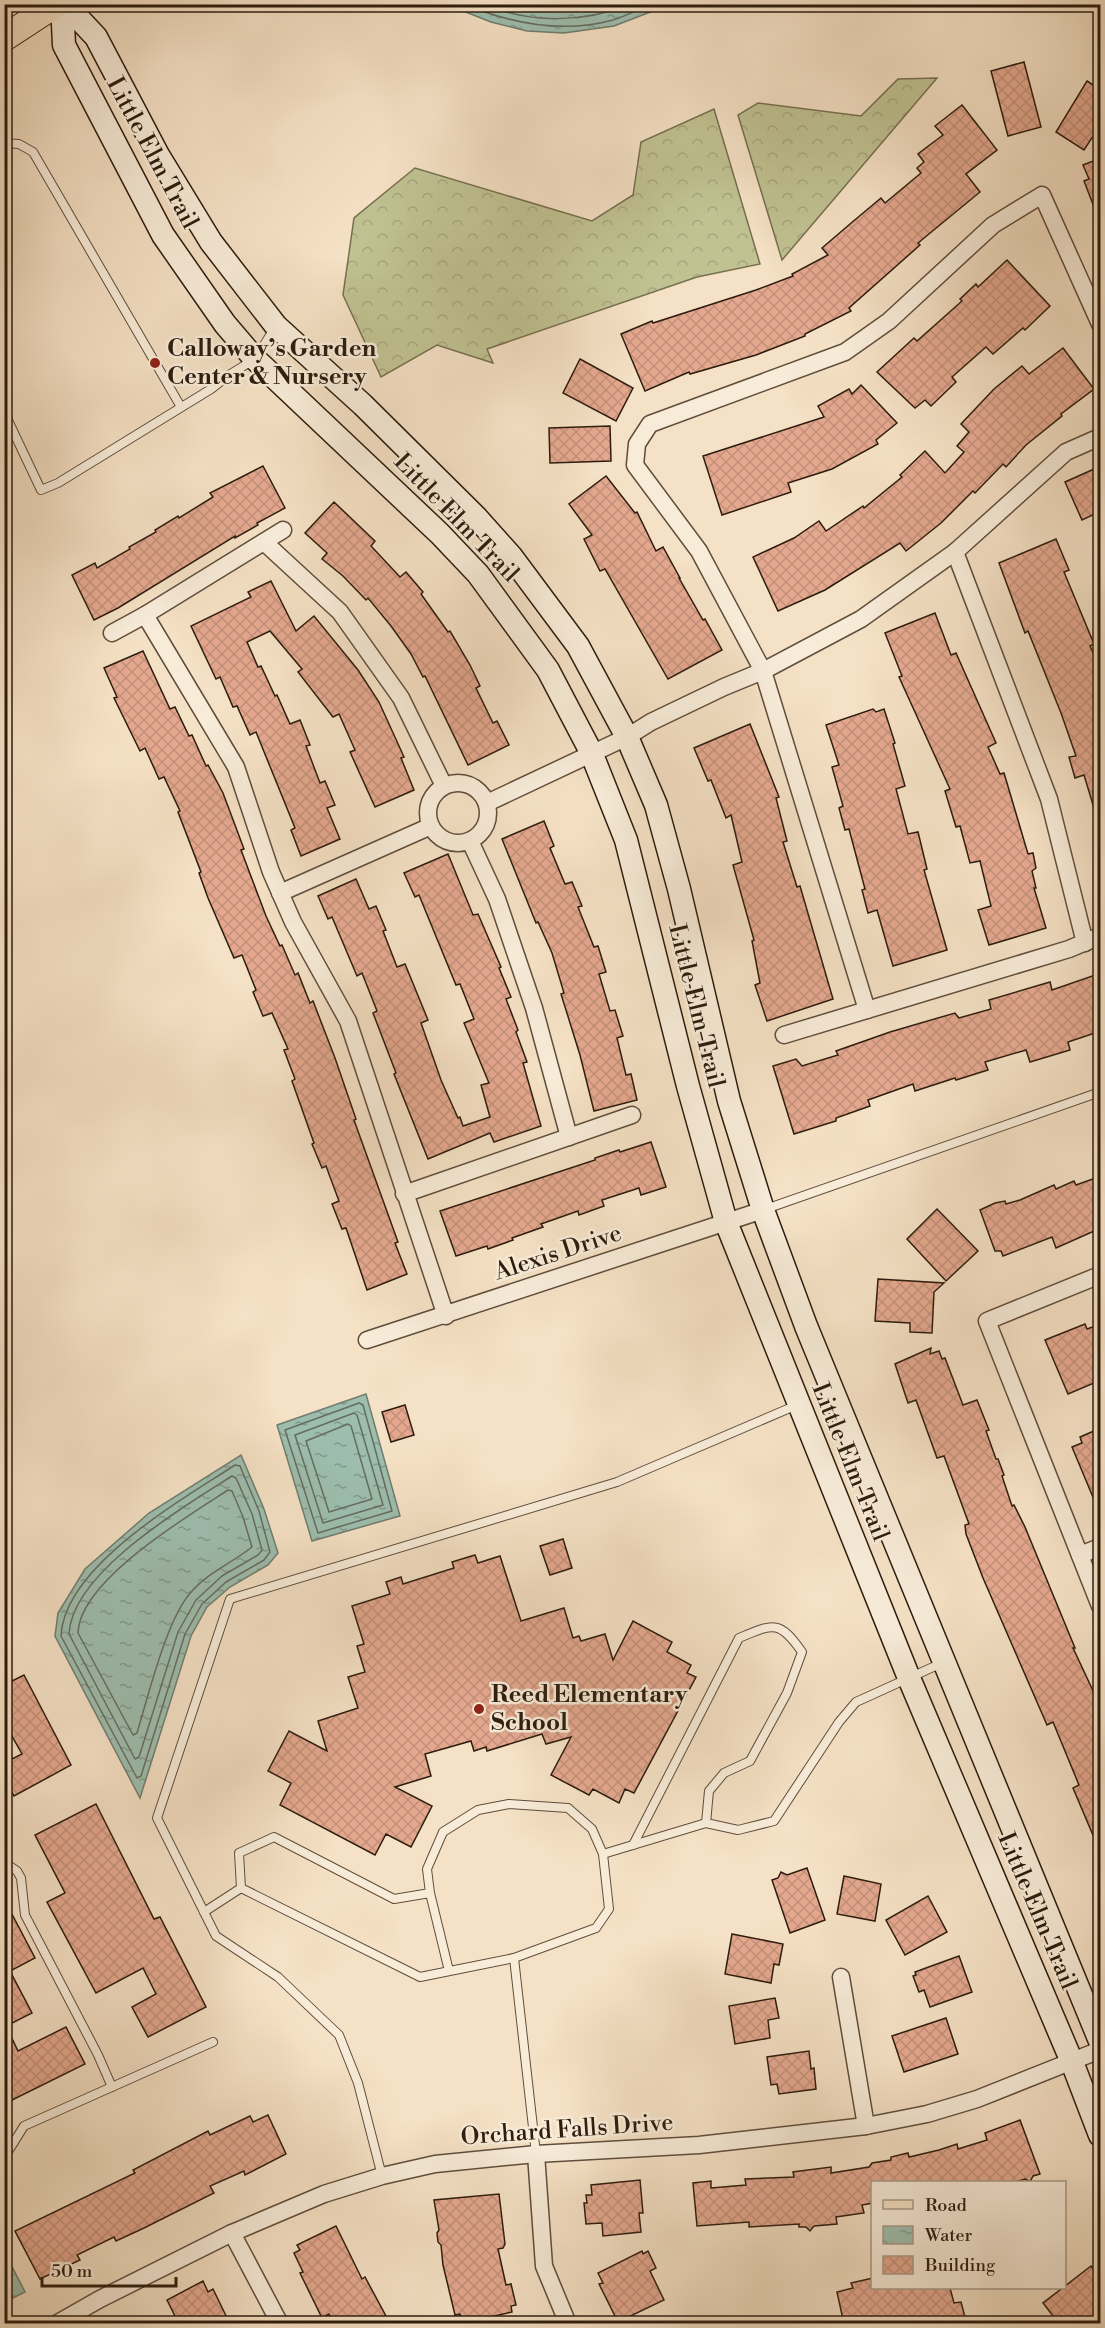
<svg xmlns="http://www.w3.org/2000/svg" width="1105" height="2328" viewBox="0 0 1105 2328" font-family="'Libre Bodoni',serif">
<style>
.forest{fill:url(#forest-crowns);stroke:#766f50;stroke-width:1.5}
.water{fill:url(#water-ripples);stroke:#707d6f;stroke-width:1.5}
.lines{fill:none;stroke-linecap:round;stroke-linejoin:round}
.shore{stroke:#656d5e;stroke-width:1.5}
.building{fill:url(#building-cross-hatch);stroke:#2d1c0e;stroke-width:1.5}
.lane-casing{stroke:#5f4d3c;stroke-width:10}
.street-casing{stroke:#5f4d3c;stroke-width:19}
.secondary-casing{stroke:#2d1c0e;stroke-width:25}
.primary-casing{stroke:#2d1c0e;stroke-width:28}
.lane{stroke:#f8ecd9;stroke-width:8}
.street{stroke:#f8ecd9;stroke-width:16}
.secondary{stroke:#f8ecd9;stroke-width:22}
.primary{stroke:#f5e1c5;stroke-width:26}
.poi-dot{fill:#8f2418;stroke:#f8ecd9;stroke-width:2}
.labels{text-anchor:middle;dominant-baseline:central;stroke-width:5;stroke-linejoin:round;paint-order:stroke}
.street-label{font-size:24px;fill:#2d1c0e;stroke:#f8ecd9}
.poi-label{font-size:24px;font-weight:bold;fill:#2d1c0e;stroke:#f8ecd9;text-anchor:start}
</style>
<defs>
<pattern id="forest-crowns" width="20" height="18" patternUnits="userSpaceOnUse" patternTransform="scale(1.5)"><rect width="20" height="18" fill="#c0c292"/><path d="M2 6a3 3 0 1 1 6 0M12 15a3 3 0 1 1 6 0" fill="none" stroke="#a5a67d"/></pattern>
<pattern id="water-ripples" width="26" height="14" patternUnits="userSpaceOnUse" patternTransform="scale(1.5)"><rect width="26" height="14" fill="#9dbeaf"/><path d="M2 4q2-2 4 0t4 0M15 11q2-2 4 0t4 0" fill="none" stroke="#809a8d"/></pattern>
<pattern id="building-cross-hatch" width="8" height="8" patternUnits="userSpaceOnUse" patternTransform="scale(1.5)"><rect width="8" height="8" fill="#e4a88f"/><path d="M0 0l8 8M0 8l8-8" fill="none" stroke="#c4907a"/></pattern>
</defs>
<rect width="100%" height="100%" fill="#f5e1c5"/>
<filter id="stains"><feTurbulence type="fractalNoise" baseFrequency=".00333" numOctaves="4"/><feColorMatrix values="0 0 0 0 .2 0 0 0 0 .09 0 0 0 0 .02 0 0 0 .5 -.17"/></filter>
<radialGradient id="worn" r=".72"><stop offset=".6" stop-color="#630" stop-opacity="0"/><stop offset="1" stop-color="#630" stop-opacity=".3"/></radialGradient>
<g class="forest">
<polygon points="937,78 782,260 738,115 758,103 861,116 898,79"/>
<polygon points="714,109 760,264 697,277 487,349 493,363 437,345 381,377 343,295 354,218 415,168 592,221 633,195 641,142"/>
</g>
<g class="water">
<polygon points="448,5 663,5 658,9 614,26 564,33 527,31 491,22"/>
<polygon points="366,1394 400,1516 312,1541 277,1425"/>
<polygon points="241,1455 264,1509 278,1553 268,1565 230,1587 207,1607 191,1636 140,1798 55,1636 58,1613 85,1569 149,1513"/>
<polygon points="5,2253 25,2292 5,2302 4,2302"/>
</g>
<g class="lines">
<g class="shore">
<path d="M464,4c48,20 98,30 149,16 13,-4 26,-11 39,-16"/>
<path d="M483,4c48,20 101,19 148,0"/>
<path d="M513,4c31,8 59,5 90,0"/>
<polygon points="359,1403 363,1405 392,1511 318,1533 285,1430"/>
<polygon points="354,1413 357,1415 383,1505 323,1523 295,1435"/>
<polygon points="348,1424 351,1426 372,1499 329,1512 306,1441"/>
<path d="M235,1465l5,1 19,45 11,41 -6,8 -38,22 -24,22 -17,30 -44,142 -4,2 -76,-142c3,-70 121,-136 174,-171z"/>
<path d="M232,1476l4,2 16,36 10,36 -4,5 -36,21 -26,24 -18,32 -39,125 -4,2 -66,-125c3,-62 115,-127 163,-158z"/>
<path d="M228,1490l4,1 11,26 9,30c-20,16 -43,25 -60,44 -25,26 -44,106 -55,142l-4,2 -55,-102c1,-52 110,-117 150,-143z"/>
</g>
</g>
<g class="building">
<polygon points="1024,62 1041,127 1008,136 991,71"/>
<polygon points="1087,81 1101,90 1101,124 1084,150 1056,132"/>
<polygon points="962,105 997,150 966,174 980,192 918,243 920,245 849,308 851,311 805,334 805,336 756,355 690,374 689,372 645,391 621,334 652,321 653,323 756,290 793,276 792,274 828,255 822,248 850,224 881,198 885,203 921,173 917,168 924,162 918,154 943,135 935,126"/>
<polygon points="1101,158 1101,220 1099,220 1084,181 1089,179 1083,165"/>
<polygon points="1007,260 1050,306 1025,330 1023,328 993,354 986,347 952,377 956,382 931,406 925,400 915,408 877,372 914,338 917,341 962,301 960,299 976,284 978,287"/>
<polygon points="1063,348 1094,389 1061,414 1062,416 1026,445 1006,467 1003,464 975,493 973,491 941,523 906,551 900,543 825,590 778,611 753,557 794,538 819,521 826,531 863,506 864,508 902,477 900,475 925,451 945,473 964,452 957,446 969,432 961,424 994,389 1022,366 1029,374"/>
<polygon points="580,359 633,388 616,421 563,393"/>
<polygon points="861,385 897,423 876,440 878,444 832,469 788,483 791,492 722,515 703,456 824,417 818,406 849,389 852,394"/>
<polygon points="610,426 611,461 550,463 549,428"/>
<polygon points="263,466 285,508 257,523 258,525 235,538 235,536 118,608 94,620 72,575 95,563 97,568 130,549 129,547 156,532 155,530 178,516 179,518 213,497 210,493"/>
<polygon points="1101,466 1101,511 1082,520 1065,482"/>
<polygon points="606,476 635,513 637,512 656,551 663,547 680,578 679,578 703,620 705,619 722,650 668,679 605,569 600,571 584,539 592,535 569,504"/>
<polygon points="334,502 375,541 371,546 400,577 406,572 423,592 421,594 448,632 450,631 470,665 480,686 476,688 493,723 497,721 509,745 468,765 425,676 423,677 411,654 391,626 368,598 366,600 343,576 322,559 327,553 305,533"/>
<polygon points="1056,539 1069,570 1064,572 1094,644 1090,646 1101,670 1101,817 1097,818 1084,775 1075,778 1069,757 1076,756 1061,713 1028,631 1025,633 999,563"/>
<polygon points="271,581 296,631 314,616 358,670 379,702 404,757 401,758 414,790 375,807 350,752 355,750 339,714 333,717 298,672 302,669 270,631 247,642 258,667 261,666 275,696 277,695 290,724 300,720 310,745 306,746 320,783 325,781 335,805 327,808 340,839 301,856 291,830 295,828 256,732 250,735 237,706 233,707 220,677 216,679 191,626 251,597 248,592"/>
<polygon points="935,613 951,655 956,653 996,743 988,747 1000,774 1004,773 1028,854 1033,853 1036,868 1032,871 1036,888 1034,888 1046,928 989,945 978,910 991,906 980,861 970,863 960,826 956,827 945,791 950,789 899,677 902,676 885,633"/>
<polygon points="143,651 170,709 175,707 189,736 192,735 206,766 208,765 223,793 244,849 241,850 266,916 280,946 282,945 295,975 298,973 310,1003 313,1001 335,1058 356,1119 354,1120 398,1242 395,1243 407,1274 367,1290 346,1228 342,1229 332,1204 339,1201 326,1166 322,1168 312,1144 314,1143 292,1081 295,1079 284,1050 288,1049 272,1013 263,1016 253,992 256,990 242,955 234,958 208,898 199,873 201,872 178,812 180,811 164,777 159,779 145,748 140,751 114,698 117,697 104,668"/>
<polygon points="873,709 876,712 884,709 895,743 893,744 905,786 896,789 908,834 918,832 927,869 924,870 947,950 893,966 877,910 868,913 862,890 865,889 849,829 845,830 839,808 843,806 832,767 839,765 826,725"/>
<polygon points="750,724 779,797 776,798 787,841 783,842 797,887 800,886 833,999 767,1021 755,985 760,983 752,941 754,940 733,865 742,862 731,815 726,818 711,780 708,781 694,748"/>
<polygon points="544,821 554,846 550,848 565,884 572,882 582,906 578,907 594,947 598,946 606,972 599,974 610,1011 615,1010 623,1036 617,1038 626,1075 631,1074 637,1100 594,1111 580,1055 561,994 564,993 552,953 538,922 536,923 502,839"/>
<polygon points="448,854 473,915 478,914 501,967 499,968 511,997 506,999 518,1030 516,1032 527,1062 523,1063 541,1126 494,1142 490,1133 428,1159 394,1074 396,1073 373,1013 377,1011 362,973 357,976 332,917 328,919 318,896 356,879 369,909 376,906 386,930 383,931 397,967 405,964 428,1020 421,1023 441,1080 458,1118 460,1117 463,1126 490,1117 481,1085 489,1083 464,1023 474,1019 460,984 456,985 419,895 415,897 404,873"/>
<polygon points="1101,973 1101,1031 1068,1042 1070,1050 1030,1062 1026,1050 985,1062 988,1070 956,1080 955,1078 915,1091 913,1084 868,1100 870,1106 836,1118 836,1121 794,1134 773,1066 796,1059 802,1066 838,1055 836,1051 890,1032 955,1013 959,1018 991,1009 989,1000 1050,982 1052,990"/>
<polygon points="651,1142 666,1187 641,1195 639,1188 602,1200 604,1206 579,1215 578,1211 541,1224 543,1227 512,1238 513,1240 488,1249 487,1246 456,1256 440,1211 595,1160 595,1158 619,1150 620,1152"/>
<polygon points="1101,1176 1101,1228 1056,1248 1052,1237 1003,1256 1001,1251 995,1251 980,1210 995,1203 1005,1201 1006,1204 1020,1200 1054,1185 1056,1189 1074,1181 1076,1185"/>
<polygon points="937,1209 978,1251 946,1281 907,1239"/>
<polygon points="878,1279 944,1283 934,1292 932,1333 910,1332 910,1323 875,1321"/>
<polygon points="1085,1324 1087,1329 1101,1324 1101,1380 1068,1394 1045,1340"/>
<polygon points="931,1348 930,1354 939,1351 942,1359 945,1358 963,1405 977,1400 989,1430 986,1431 996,1459 998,1459 1004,1475 1002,1476 1012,1506 1014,1505 1025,1527 1075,1648 1073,1648 1095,1695 1101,1713 1101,1854 1073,1788 1079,1785 1053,1722 1047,1725 983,1578 966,1534 965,1525 969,1524 944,1456 937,1458 916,1400 908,1403 895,1364"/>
<polygon points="405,1405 414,1435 391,1442 382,1412"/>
<polygon points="1101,1428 1101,1514 1100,1514 1072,1447 1082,1443 1080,1437"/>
<polygon points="563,1539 572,1568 550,1575 540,1546"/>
<polygon points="475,1555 478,1563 500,1556 521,1621 564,1608 573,1638 579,1636 581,1641 605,1634 613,1660 633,1621 672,1642 667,1652 691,1665 687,1673 696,1677 634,1793 625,1789 619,1803 593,1789 589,1795 551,1775 571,1737 546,1744 542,1734 487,1751 486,1747 474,1751 471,1741 425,1754 431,1776 395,1787 432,1806 411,1847 386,1834 375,1855 280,1805 291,1783 268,1771 289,1731 327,1751 318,1721 358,1708 348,1677 365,1672 357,1646 364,1644 352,1606 390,1594 386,1582 401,1577 403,1584 454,1568 452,1562"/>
<polygon points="24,1675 71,1765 14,1796 4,1778 4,1763 22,1754 4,1722 4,1685"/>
<polygon points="96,1804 154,1919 160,1917 206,2007 148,2037 132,2007 156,1994 143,1968 96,1993 47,1902 65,1893 35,1835"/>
<polygon points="807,1868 825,1920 790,1933 772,1880 778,1878 781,1872 787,1875"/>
<polygon points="844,1876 881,1884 875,1921 837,1914"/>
<polygon points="928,1896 947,1932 905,1955 886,1920"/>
<polygon points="4,1899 35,1958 10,1971 32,2013 6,2026 18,2051 66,2027 85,2064 4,2104"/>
<polygon points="732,1934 783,1944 779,1965 774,1964 771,1983 725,1974"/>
<polygon points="959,1956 972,1992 930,2007 924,1990 919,1992 913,1976 916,1975 915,1972"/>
<polygon points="775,1998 779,2018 768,2020 770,2038 735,2044 729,2006"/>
<polygon points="946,2018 958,2054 904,2072 892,2036"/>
<polygon points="809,2051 811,2069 814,2068 816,2089 779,2094 777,2084 771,2085 767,2057"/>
<polygon points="268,2115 286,2154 245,2175 244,2171 210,2186 214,2193 144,2228 116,2241 114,2237 77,2255 80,2260 40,2279 15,2231 135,2173 133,2170 208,2131 210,2135 250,2116 253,2122"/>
<polygon points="1020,2120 1040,2174 1033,2176 1030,2182 1025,2179 1015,2182 873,2182 873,2203 862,2205 864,2213 836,2217 837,2224 814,2226 810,2231 806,2227 799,2227 799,2224 749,2227 749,2222 697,2226 693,2183 711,2181 711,2188 746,2185 745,2179 794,2177 793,2172 800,2171 831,2167 831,2173 869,2167 872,2163 891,2160 891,2157 908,2153 909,2157 939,2150 957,2144 958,2149 987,2140 985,2133"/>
<polygon points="640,2180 643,2213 639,2213 641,2232 603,2236 602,2223 586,2224 584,2203 587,2203 586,2195 592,2195 591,2185"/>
<polygon points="499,2194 505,2244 503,2248 498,2249 506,2285 511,2284 516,2305 511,2306 512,2312 463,2323 460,2314 455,2315 443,2265 441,2245 438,2242 437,2233 439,2230 434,2200"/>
<polygon points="336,2226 362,2279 365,2277 387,2318 376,2324 334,2324 329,2314 322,2318 300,2273 303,2272 294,2253 300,2250 297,2245"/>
<polygon points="642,2251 643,2254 648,2251 656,2268 650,2271 664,2300 618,2322 599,2284 603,2283 598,2273"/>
<polygon points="1091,2266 1101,2279 1101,2324 1067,2324 1061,2316 1056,2320 1043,2303"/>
<polygon points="873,2278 873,2288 950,2288 954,2303 961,2302 966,2321 954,2324 844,2324 837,2292 853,2288 851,2283"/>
<polygon points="203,2281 208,2292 213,2289 230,2324 179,2324 167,2300"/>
</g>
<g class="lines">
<g class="lane-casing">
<g id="lane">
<polyline points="4,143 19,144 33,152 181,407"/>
<polyline points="4,412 41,490 58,483 211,389 229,375 255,359 276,326"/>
<polyline points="763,1210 1100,1092"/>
<path d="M633,1845l106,-207c34,-14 40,-19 63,14l-15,41 -37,68 -26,12 -15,18 -3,32"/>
<polyline points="603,1854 706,1823 738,1830 774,1821 839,1722 856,1702 942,1663"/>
<polyline points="4,1862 17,1871 21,1878 25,1915 98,2055 112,2087"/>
<polyline points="430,1893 394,1899 274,1837 239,1853 241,1888 420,1977 514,1958 596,1928 609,1909 603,1854 592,1829 568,1808 509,1804 478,1810 443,1832 427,1869 430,1893 449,1971"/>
<polyline points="204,1912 241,1888"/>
<polyline points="514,1958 536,2154"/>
<polyline points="4,2158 24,2126 213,2042"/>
<polyline points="382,2176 358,2083 339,2035 278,1977 216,1936 157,1818 230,1599 617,1482 797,1405"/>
</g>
</g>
<g class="street-casing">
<g id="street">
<polyline points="264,542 340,612 401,698 444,786"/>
<polyline points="955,552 1049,799 1085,943"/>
<polyline points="145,615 283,530"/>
<polyline points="112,633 145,615 236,767 271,872 293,922 348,1021 446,1316"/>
<circle cx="458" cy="813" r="30"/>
<polyline points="487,803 627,737 651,722 724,687 763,671 861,619 955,552 1066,452 1100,437"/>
<polyline points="470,841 497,899 534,1008 569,1137"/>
<polyline points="280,893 431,826"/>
<polyline points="867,1010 763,671 699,551 635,465 637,444 650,424 845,352 889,321 993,225 1042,195 1100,324"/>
<polyline points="784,1035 1069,949 1100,936"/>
<polyline points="404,1194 632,1115"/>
<polyline points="1100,1275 987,1321 1100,1606"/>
<polyline points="367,1340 763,1210"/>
<polyline points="1080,1555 1100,1547"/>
<polyline points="841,1977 866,2126"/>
<polyline points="536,2154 544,2266 568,2324"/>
<polyline points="232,2233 280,2324"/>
<polyline points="56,2324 100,2299 232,2233 324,2194 382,2176 435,2164 536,2154 699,2145 866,2126 927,2114 977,2099 1100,2050"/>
</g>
</g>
<g class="secondary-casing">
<g id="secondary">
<polyline points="62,4 64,45 163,235 225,324 255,359 440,534 478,574 548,670 591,752 626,840 688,1086 726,1222 909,1678 1072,2062 1100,2135"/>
<polyline points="65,4 96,37 158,155 211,242 276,326 363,405 477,518 511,556 578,646 627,737 656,805 679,889 729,1101 763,1210 806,1326 1100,2041"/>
</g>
</g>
<g class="primary-casing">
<polyline id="primary" points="4,38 56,4"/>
</g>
<use href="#lane" class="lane"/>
<use href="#street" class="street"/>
<use href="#secondary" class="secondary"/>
<use href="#primary" class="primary"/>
</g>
<g class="poi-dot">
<circle cx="155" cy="363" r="6"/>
<circle cx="479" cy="1709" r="6"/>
</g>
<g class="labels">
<g class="street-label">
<text transform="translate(152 153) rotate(62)">Little Elm Trail</text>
<text transform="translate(456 518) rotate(46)">Little Elm Trail</text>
<text transform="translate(696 1006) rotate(76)">Little Elm Trail</text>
<text transform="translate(558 1253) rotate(-18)">Alexis Drive</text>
<text transform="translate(850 1462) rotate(68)">Little Elm Trail</text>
<text transform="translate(1037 1911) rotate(67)">Little Elm Trail</text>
<text transform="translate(567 2130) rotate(-4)">Orchard Falls Drive</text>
</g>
<g class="poi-label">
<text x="167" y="349">Calloway’s Garden<tspan x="167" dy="28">Center &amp; Nursery</tspan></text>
<text x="491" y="1695">Reed Elementary<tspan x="491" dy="28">School</tspan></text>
</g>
</g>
<rect width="1105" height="2328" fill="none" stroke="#f5e1c5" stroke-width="24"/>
<rect x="6" y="6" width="1093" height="2316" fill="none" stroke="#2d1c0e" stroke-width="3"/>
<rect x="12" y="12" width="1081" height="2304" fill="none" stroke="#2d1c0e" stroke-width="1.5"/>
<rect x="871" y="2181" width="195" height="108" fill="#f8ecd9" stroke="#a79988" stroke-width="1.5"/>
<rect x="883" y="2200" width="30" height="9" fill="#f5e1c5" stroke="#a79988" stroke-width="1.5"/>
<text x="925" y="2211" font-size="18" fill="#2d1c0e">Road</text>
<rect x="883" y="2226" width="30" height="18" fill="url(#water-ripples)" stroke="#a79988" stroke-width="1.5"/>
<text x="925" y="2241" font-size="18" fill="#2d1c0e">Water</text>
<rect x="883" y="2256" width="30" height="18" fill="url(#building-cross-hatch)" stroke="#a79988" stroke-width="1.5"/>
<text x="925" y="2271" font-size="18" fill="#2d1c0e">Building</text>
<path d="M42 2277v9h134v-9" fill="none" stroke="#2d1c0e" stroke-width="3"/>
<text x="51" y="2277" font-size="18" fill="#2d1c0e" stroke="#f8ecd9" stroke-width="4.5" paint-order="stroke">50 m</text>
<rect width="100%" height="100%" filter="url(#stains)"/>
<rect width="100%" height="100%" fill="url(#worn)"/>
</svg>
